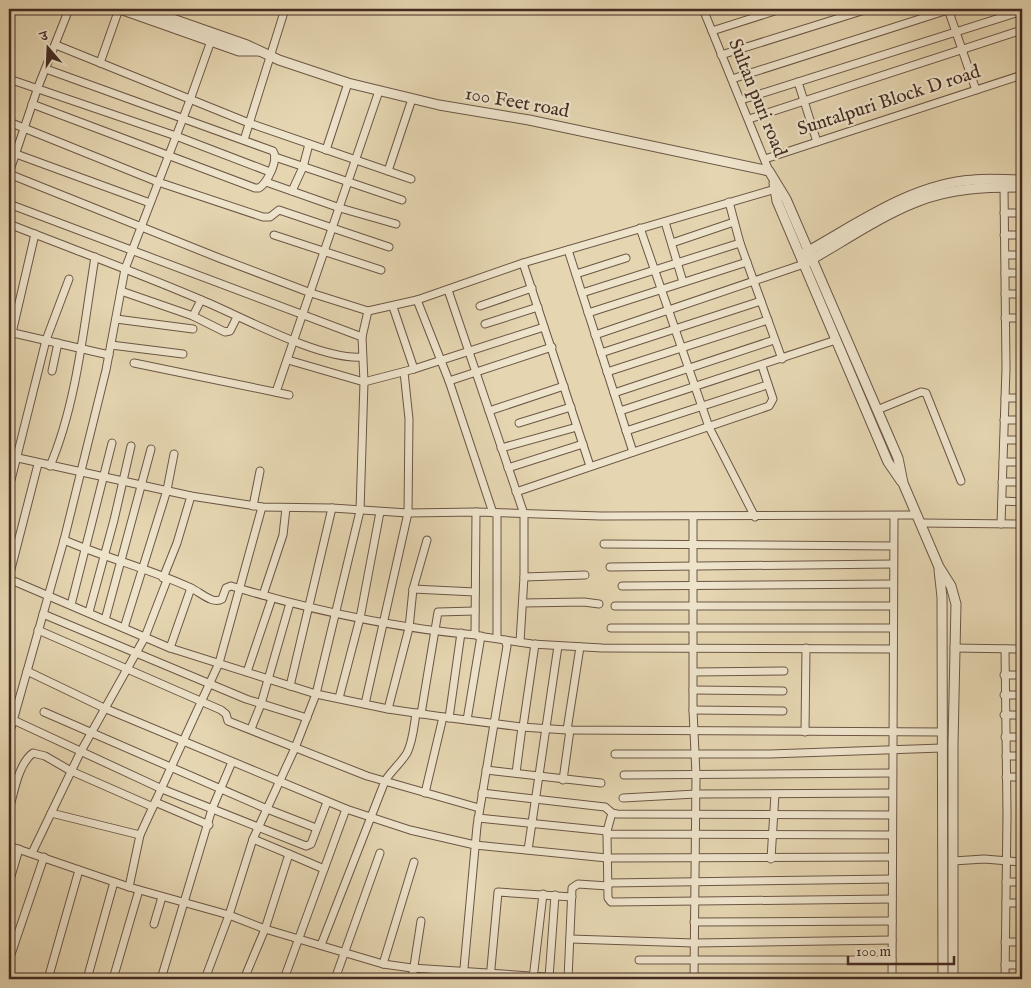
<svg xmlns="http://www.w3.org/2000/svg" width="1031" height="988" viewBox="0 0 1031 988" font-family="'IM FELL English','Noto Serif Devanagari',serif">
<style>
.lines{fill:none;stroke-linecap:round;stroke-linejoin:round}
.minor-casing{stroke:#6c5646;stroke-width:9}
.tertiary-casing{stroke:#6c5646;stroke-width:11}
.minor{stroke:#eee4cc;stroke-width:7}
.tertiary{stroke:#eee4cc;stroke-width:9}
.labels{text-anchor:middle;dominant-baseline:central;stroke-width:4.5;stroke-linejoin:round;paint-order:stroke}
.street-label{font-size:19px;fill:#432b23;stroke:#eee4cc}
</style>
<rect width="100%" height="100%" fill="#e5d6b1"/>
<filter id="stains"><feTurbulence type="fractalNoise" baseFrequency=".004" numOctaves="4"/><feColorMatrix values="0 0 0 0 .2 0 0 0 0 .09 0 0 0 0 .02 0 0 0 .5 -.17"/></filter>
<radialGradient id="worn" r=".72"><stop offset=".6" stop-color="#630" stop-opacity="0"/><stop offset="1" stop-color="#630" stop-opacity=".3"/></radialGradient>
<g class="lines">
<g class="minor-casing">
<g id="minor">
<polyline points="703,9 769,171"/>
<polyline points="948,9 976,90"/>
<polyline points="712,31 781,9"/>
<polyline points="56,45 249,123 411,179"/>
<polyline points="721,55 868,9"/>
<polyline points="100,63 119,9"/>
<polyline points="9,79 176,136 270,172"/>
<polyline points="732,79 951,9"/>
<polyline points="798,82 817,142"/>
<polyline points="741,100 1022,11"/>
<path d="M32,104l223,84h4c8,-5 20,-28 14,-37l-227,-82"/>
<polyline points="749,119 1022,30"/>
<polyline points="9,122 158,182 263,217 270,217 279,210 389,247"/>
<polyline points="244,140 285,9"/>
<polyline points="326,150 348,83"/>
<polyline points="16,154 150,203"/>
<polyline points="275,157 402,200"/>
<polyline points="765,159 1022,75"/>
<polyline points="388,171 412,99"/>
<polyline points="9,173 38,87 69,9"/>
<polyline points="9,174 219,258 311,293 368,311 417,300 523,263 779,188"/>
<polyline points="266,182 340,208 396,224"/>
<polyline points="292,191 303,167 309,144"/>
<polyline points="729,202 740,243 782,359"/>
<polyline points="9,204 362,337"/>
<polyline points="1004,213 1022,213"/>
<polyline points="665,222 683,282"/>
<path d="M9,224c63,25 127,48 190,75 42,17 120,61 163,58"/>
<polyline points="640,228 709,427 755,517"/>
<polyline points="274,235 381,270"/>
<polyline points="1004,235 1022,235"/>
<polyline points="672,243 734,222"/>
<polyline points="568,250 633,452"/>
<polyline points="1005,255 1022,255"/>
<polyline points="523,263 590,466"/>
<polyline points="1005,273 1022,273"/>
<polyline points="576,274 626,258"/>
<polyline points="448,290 524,514 524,577 520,642"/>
<polyline points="121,291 193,316 225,332 230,331 237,317"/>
<polyline points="582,293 740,243"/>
<polyline points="1005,294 1022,294"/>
<polyline points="417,300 449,381 493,513"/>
<polyline points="480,306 532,288"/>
<polyline points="393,307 414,369"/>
<polyline points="588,313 747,262"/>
<polyline points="193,316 201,300"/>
<polyline points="1005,318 1022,318"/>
<polyline points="116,319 193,329"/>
<polyline points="485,324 538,307"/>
<polyline points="9,332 109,355"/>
<polyline points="12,333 35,234"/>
<polyline points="595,335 804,264"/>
<polyline points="111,345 183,354"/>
<polyline points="601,353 761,301"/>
<polyline points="288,360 364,382 414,369 544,327"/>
<polyline points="134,363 289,395"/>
<polyline points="52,371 58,343"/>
<polyline points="607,372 768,320"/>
<polyline points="449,381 552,347"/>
<polyline points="276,392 379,91"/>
<polyline points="614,393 774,340"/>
<polyline points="1005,398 1022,398"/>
<polyline points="877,410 921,392 926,393 961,481"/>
<polyline points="489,411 564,386"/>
<polyline points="620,411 836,340"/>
<polyline points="1004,420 1022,420"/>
<polyline points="519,423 571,407"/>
<polyline points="626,431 767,385"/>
<polyline points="1004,440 1022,440"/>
<polyline points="501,448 577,427"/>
<polyline points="9,456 191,496 262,507 332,508 408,513 476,512 601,516 917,515"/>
<polyline points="1003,462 1022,462"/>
<path d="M50,466c27,-63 34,-142 45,-209"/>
<polyline points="508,468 583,444"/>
<polyline points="1002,482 1022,482"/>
<polyline points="9,488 46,340 69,279"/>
<polyline points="516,492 769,406 773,399 762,366"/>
<polyline points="1002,501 1022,502"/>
<polyline points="253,506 260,471"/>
<polyline points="476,512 475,633 478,636 532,644 602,648 892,649"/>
<polyline points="693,517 693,710 696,775 694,979"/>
<polyline points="920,523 1022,524"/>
<polyline points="1001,524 1006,368 1004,187"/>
<path d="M64,540c42,18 86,29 127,48 9,4 22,17 31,11l4,-11 5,-2c80,24 161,42 245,49"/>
<polyline points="604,544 893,546"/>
<polyline points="610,567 893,564"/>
<polyline points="9,577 38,464"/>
<polyline points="524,577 585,575"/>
<polyline points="163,578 177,543 191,496"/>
<polyline points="9,579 170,648 316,694 388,709 443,717 521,727 567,730 943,732"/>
<polyline points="622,586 893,584"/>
<polyline points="413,589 475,592"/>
<polyline points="263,595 283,535 286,508"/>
<polyline points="523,603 584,602 599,604"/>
<polyline points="71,605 112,443"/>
<polyline points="615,606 893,606"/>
<polyline points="89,612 114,520 131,446"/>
<polyline points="43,614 246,699 307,718"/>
<polyline points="105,620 151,449"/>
<polyline points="124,628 167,490 174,454"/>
<polyline points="611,628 893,628"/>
<polyline points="38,630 221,710 226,714 228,721 367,776 479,808"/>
<polyline points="497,638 497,513"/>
<polyline points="170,648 191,588"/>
<polyline points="954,648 1022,649"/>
<polyline points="1005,649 1007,814 1005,979"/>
<polyline points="27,671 104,708 346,809 410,830 475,845 607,858 892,857"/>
<polyline points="247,672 272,598"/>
<polyline points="694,672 784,671"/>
<polyline points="1004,675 1022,675"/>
<polyline points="290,686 332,508"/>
<polyline points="693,690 783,691"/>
<polyline points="1004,695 1022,695"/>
<polyline points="339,698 360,618 380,512"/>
<polyline points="365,704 408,513 409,419 404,372"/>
<polyline points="388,709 409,628 413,589 427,540"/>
<polyline points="693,710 783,711"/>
<polyline points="44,712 267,809 316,828"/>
<polyline points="421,714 438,612 475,611"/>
<polyline points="1004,715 1022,715"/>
<polyline points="9,718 162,789 306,846 311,844 327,802"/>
<polyline points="449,718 461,633"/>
<polyline points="467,720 481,636"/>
<polyline points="523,727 535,644"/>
<polyline points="251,729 261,704 290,603"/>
<polyline points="567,730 580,647"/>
<polyline points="805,732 806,648"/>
<polyline points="9,735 64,540 106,370 125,269 190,100 212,38"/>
<polyline points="1005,737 1022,737"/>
<polyline points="615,754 770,754 942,748"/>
<polyline points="1006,756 1022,756"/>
<polyline points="486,770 601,783"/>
<polyline points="516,773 522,727"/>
<polyline points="624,775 892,773"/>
<polyline points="1006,777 1022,777"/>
<polyline points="563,780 570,730"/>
<polyline points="425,793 443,717"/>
<polyline points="482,793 605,807 612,813 617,814 892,815"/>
<polyline points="623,798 696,794 892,793"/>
<polyline points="155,802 209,825"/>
<path d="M9,810c5,-17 9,-46 24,-57l12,3 26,15 82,36"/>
<polyline points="51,813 140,835"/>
<polyline points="478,818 607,831 607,834 892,835"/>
<polyline points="607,831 612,813"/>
<polyline points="607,834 608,898 611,902 892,899"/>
<polyline points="9,846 129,887 229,915 265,929 383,964 412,968 575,979"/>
<polyline points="528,850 558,646"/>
<polyline points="32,853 80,753 145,637 167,580"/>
<polyline points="289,854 324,869"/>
<polyline points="771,859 775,794"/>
<polyline points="953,861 984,859 1022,862"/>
<polyline points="1006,882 1022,882"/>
<polyline points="9,883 19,849"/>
<polyline points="608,883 892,879"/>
<polyline points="129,887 140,835 219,663 262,507"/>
<polyline points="1006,903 1022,903"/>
<polyline points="694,922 892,921"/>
<polyline points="154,924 162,897"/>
<polyline points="570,939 694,943 892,940"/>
<polyline points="1005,942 1022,942"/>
<path d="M321,945l64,-164c6,-10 16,-18 22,-28 6,-12 7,-27 9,-40"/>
<polyline points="9,960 44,857"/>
<polyline points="639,960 892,960"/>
<polyline points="383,964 414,862"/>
<polyline points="1005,965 1022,965"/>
<polyline points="549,978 555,895"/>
<polyline points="48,979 79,870"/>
<polyline points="87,979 114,882"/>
<polyline points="113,979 139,890"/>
<polyline points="161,979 212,809 232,762"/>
<polyline points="205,979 229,915 253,839"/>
<polyline points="244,979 265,929 289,854 253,839 295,748 316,694 360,511 364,382 362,337 368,311"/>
<polyline points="284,979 346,809"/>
<polyline points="335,979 380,853"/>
<polyline points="412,979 421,921"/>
<polyline points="463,979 477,826 507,646 505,640"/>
<polyline points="490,979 498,892 572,897"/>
<polyline points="533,979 543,894"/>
<polyline points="568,979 572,888 578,884 608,886"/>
<polyline points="892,979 894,517"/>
</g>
</g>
<g class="tertiary-casing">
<g id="tertiary">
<polyline points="120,9 239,51 259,51"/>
<polyline points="144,9 247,45 279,60 348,83 439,105 529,120 769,171 786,199 898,458 903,483 939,567 951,586 956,604 953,744 953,979"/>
<polyline points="774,183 777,201 888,462 901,481"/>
<path d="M803,254c53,-29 108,-70 170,-74 16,-2 33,0 49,0"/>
<path d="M807,262c34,-19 73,-46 109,-60 34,-14 70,-15 106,-15"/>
<polyline points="939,570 942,597 943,979"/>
</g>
</g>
<use href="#minor" class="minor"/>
<use href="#tertiary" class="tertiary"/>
</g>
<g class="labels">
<g class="street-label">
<text transform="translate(757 98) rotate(68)">Sultan puri road</text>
<text transform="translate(889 101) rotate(-18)">Suntalpuri Block D road</text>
<text transform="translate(517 103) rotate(10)">100 Feet road</text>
</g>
</g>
<rect width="1031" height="988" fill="none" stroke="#e5d6b1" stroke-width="30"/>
<rect x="10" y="10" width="1011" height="968" fill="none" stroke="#432b23" stroke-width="2.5"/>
<rect x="15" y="15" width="1001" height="958" fill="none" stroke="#432b23"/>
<g transform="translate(48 48) rotate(341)" stroke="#eee4cc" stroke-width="4" paint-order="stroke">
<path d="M0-4L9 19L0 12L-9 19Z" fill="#432b23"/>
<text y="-8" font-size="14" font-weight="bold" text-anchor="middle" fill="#432b23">उ</text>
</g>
<path d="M848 956v8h106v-8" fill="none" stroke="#432b23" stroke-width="2.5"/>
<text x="856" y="956" font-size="15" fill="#432b23" stroke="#eee4cc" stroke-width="4" paint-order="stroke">100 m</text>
<rect width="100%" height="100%" filter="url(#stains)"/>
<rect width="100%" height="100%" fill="url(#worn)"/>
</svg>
